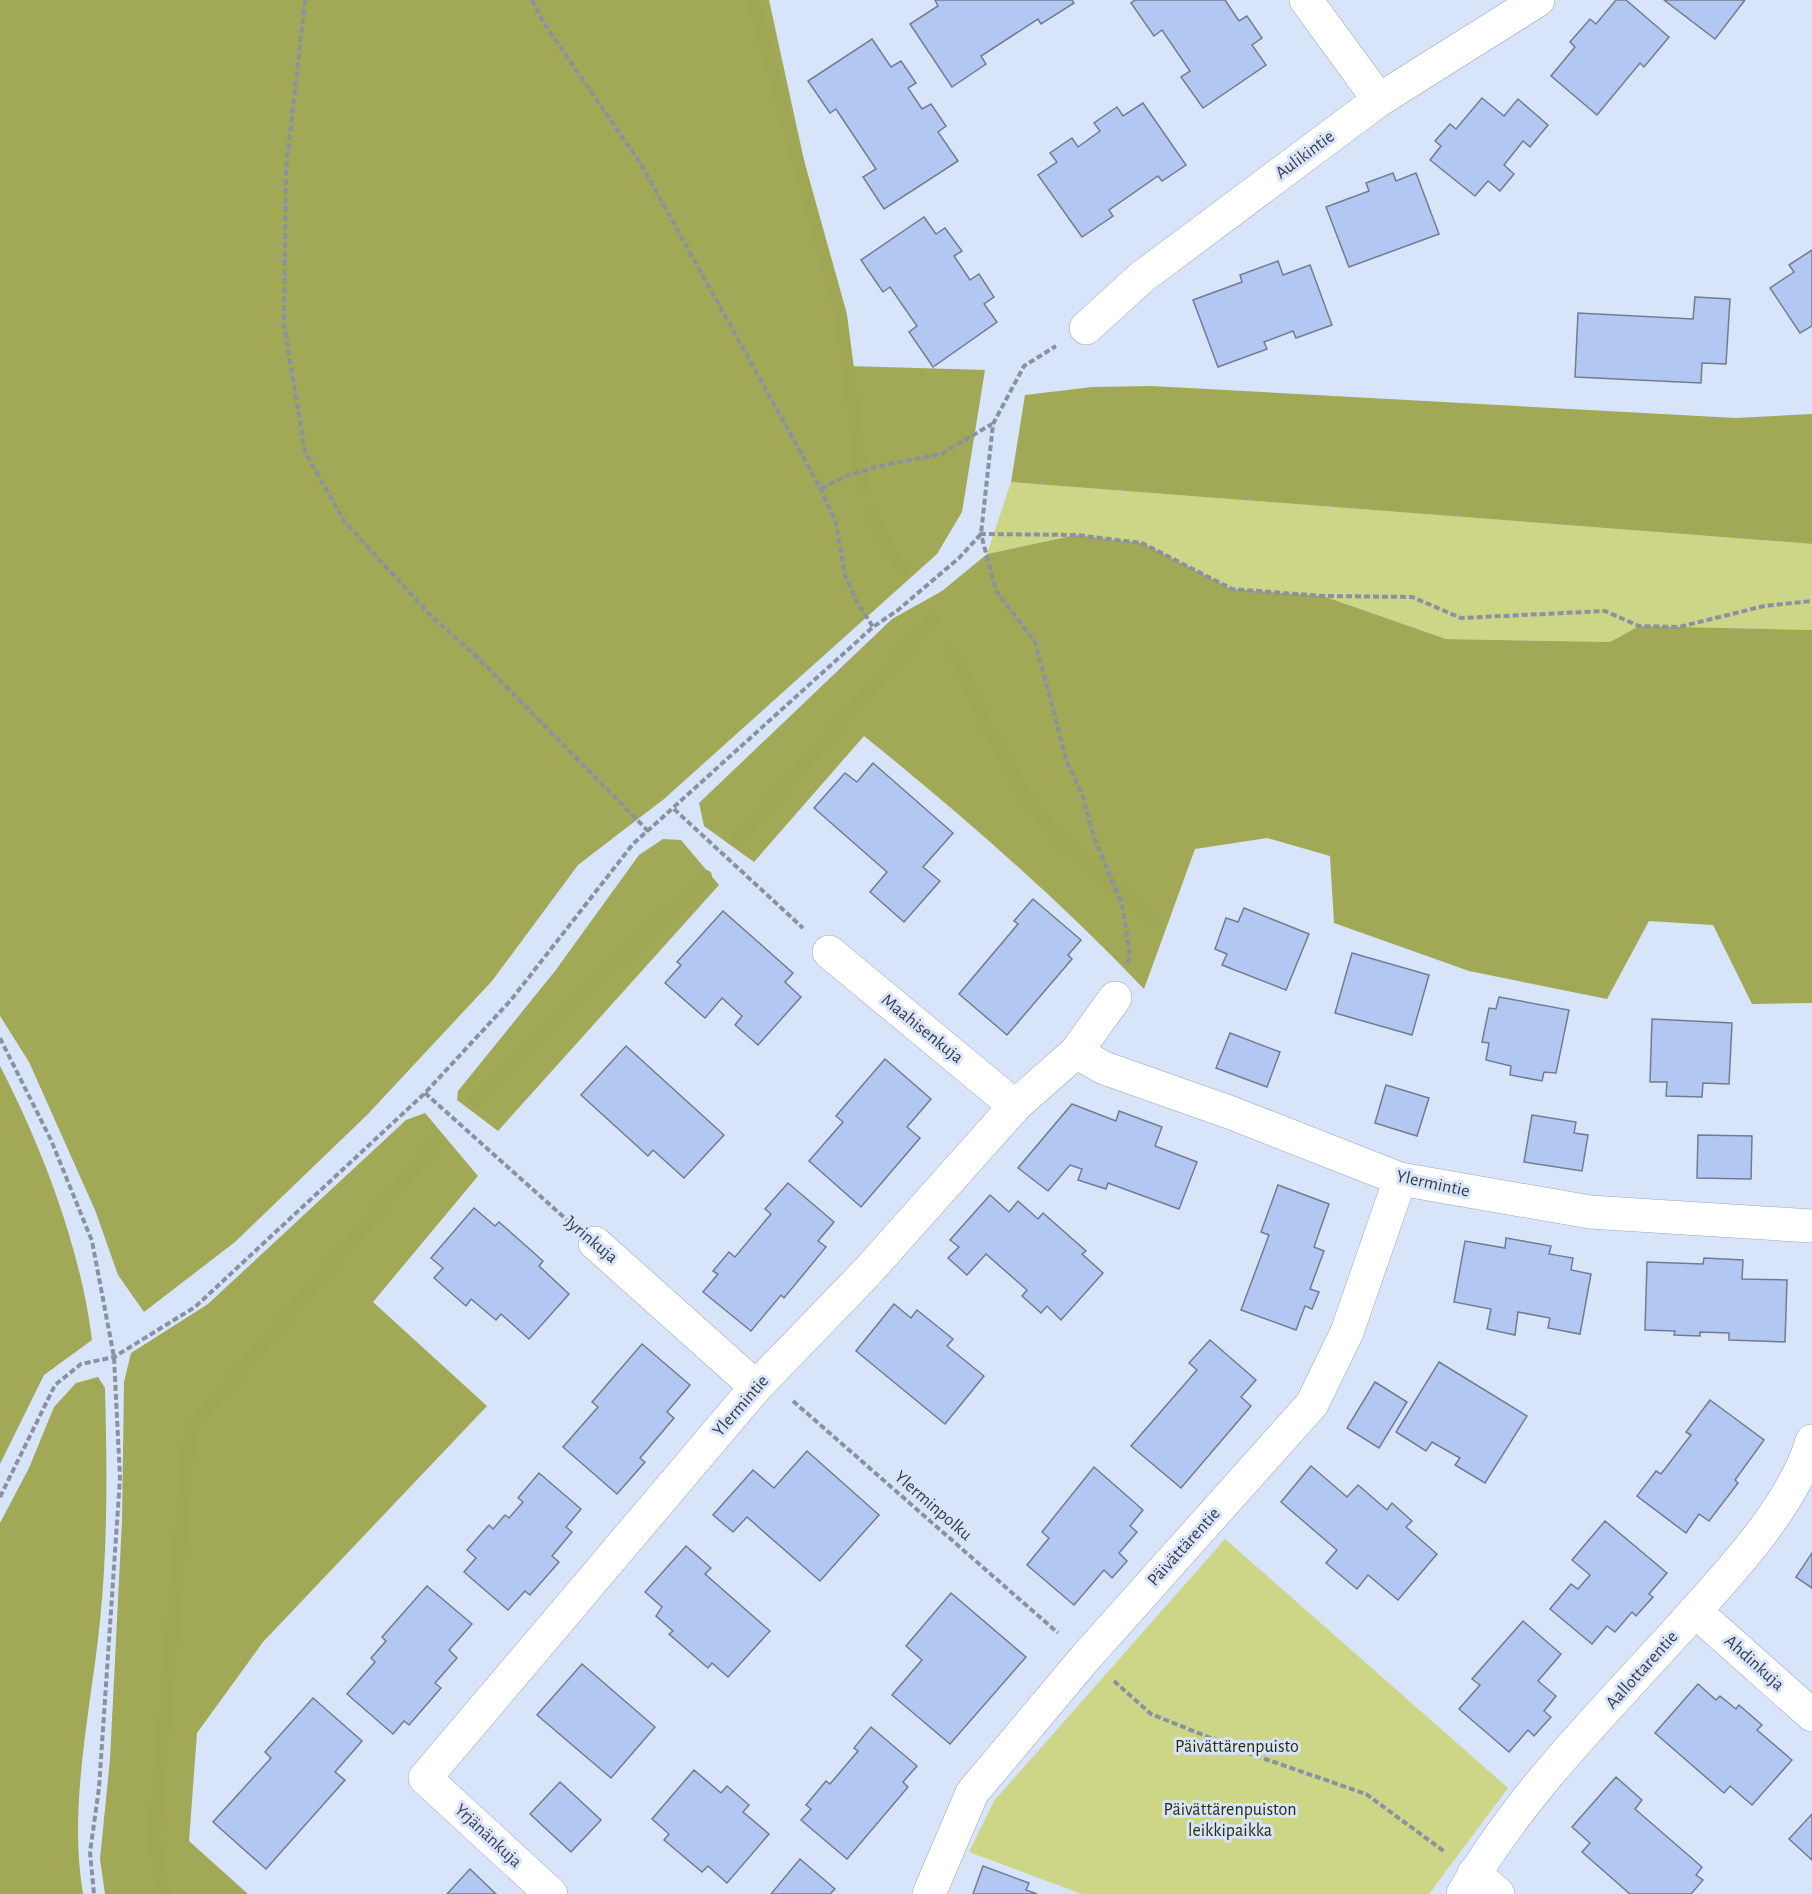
<svg xmlns="http://www.w3.org/2000/svg" width="1812" height="1894" viewBox="0 0 1812 1894" font-family="'Alegreya Sans',sans-serif">
<style>
.green{fill:#cdd586}
.forest{fill:#a1a957}
.lines{fill:none;stroke-linecap:round;stroke-linejoin:round}
.stream{stroke:#9fa654;stroke-width:12}
.building{fill:#b2c8f2;stroke:#727c91;stroke-width:1.5}
.minor-casing{stroke:#9aa5ba;stroke-width:34}
.path{stroke:#8a92a2;stroke-width:4;stroke-dasharray:6 3;stroke-linecap:butt}
.minor{stroke:#fff;stroke-width:33}
.labels{text-anchor:middle;dominant-baseline:central;stroke-width:6;stroke-linejoin:round;paint-order:stroke}
.street-label{font-size:18px;fill:#373c45;stroke:#d8e4fa}
.park-label{font-size:18px;fill:#2b2d09;stroke:#d8e4fa}
</style>
<rect width="100%" height="100%" fill="#d8e4fa"/>
<g class="green">
<polygon points="1011,482 1812,544 1812,630 1639,626 1610,642 1446,639 1323,596 1232,589 1142,543 1076,535 987,554"/>
<polygon points="1225,1539 1508,1788 1429,1894 1082,1894 969,1852 994,1801"/>
</g>
<g class="forest">
<polygon points="0,0 769,0 849,366 985,370 962,512 937,554 664,799 578,865 492,981 367,1115 235,1242 144,1312 118,1275 95,1210 29,1062 0,1016"/>
<polygon points="1151,386 1736,418 1812,414 1812,544 1011,482 1025,395 1092,387"/>
<path d="M1076,535l66,8 90,46 91,7 123,43 164,3 29,-16 173,4v373l-60,1 -39,-79 -64,-4 -42,78 -138,-28 -135,-48 -4,-67 -63,-18 -72,11 -51,140c-87,-91 -182,-174 -280,-253l-110,126 -50,-36 -5,-23 193,-184 50,-28 45,-37z"/>
<polygon points="663,839 681,840 719,885 498,1131 457,1100 458,1091 555,971 639,855"/>
<path d="M0,1066c42,81 81,183 92,274l-48,35 -44,89z"/>
<polygon points="425,1113 478,1176 373,1302 487,1406 263,1642 197,1733 189,1841 248,1894 105,1894 100,1859 110,1759 122,1521 124,1382 131,1353 208,1304 406,1120"/>
<path d="M98,1377l7,11c2,78 3,155 -5,233 -9,89 -32,184 -17,273h-83v-371l29,-55 25,-61 22,-24z"/>
</g>
<g class="lines">
<g class="stream">
<polyline points="753,0 841,315 863,485"/>
<polyline points="871,514 902,571"/>
<polyline points="949,652 960,663 986,725 1029,802 1063,844 1157,922"/>
<polyline points="736,841 933,619"/>
<polyline points="474,1101 706,876"/>
<polyline points="166,1894 162,1888 154,1837 190,1429 438,1141"/>
</g>
</g>
<g class="building">
<polygon points="935,0 1072,0 1074,3 1041,24 1038,19 981,56 986,64 952,87 910,24 938,6"/>
<polygon points="1135,0 1225,0 1239,21 1247,16 1262,38 1252,45 1266,65 1203,108 1181,77 1190,71 1162,30 1154,36 1131,3"/>
<polygon points="1616,0 1626,0 1669,37 1644,67 1640,63 1597,115 1551,76 1575,47 1570,42 1590,19 1596,24"/>
<polygon points="1664,0 1745,0 1715,39"/>
<polygon points="872,39 891,67 901,61 916,83 908,88 922,109 931,104 946,126 938,132 958,161 884,209 863,177 876,169 836,109 830,113 808,81"/>
<polygon points="1482,98 1504,116 1518,99 1548,125 1530,147 1523,141 1504,165 1514,174 1500,191 1488,181 1475,196 1430,160 1441,146 1435,141 1450,124 1456,129"/>
<polygon points="1143,103 1186,165 1162,181 1158,176 1109,210 1113,216 1082,237 1038,175 1057,162 1050,153 1072,138 1078,147 1100,131 1094,123 1117,107 1123,116"/>
<polygon points="1393,173 1396,181 1416,173 1439,234 1349,267 1326,207 1369,191 1366,183"/>
<polygon points="924,217 936,234 945,228 962,251 954,256 970,280 979,274 994,297 984,304 997,322 933,367 909,332 917,326 890,287 883,292 861,260"/>
<polygon points="1812,250 1812,326 1800,333 1770,288 1794,272 1789,265"/>
<polygon points="1278,261 1283,275 1310,265 1332,325 1296,338 1293,331 1264,342 1267,349 1218,367 1193,300 1242,282 1240,275"/>
<polygon points="1695,297 1730,299 1726,364 1702,363 1701,383 1575,377 1578,313 1693,319"/>
<polygon points="873,763 953,833 923,867 940,881 904,922 870,892 887,872 814,808 845,773 857,782"/>
<polygon points="1033,899 1081,940 1068,955 1072,959 1007,1035 959,994 1018,924 1014,921"/>
<polygon points="1244,908 1309,934 1286,990 1222,965 1227,954 1215,949 1226,918 1238,922"/>
<polygon points="723,911 793,973 785,982 801,997 758,1045 735,1025 742,1016 722,998 705,1018 665,983 681,965 677,962"/>
<polygon points="1352,953 1429,975 1412,1035 1335,1013"/>
<polygon points="1499,997 1569,1010 1556,1073 1544,1072 1542,1081 1510,1075 1511,1066 1486,1060 1489,1043 1482,1042 1489,1008 1496,1009"/>
<polygon points="1652,1019 1732,1023 1729,1084 1703,1083 1702,1097 1666,1096 1667,1082 1650,1082"/>
<polygon points="1230,1033 1280,1052 1267,1087 1216,1068"/>
<polygon points="626,1046 724,1135 684,1178 653,1150 648,1156 581,1095"/>
<polygon points="885,1059 931,1099 907,1127 920,1138 861,1207 809,1161 843,1122 836,1116"/>
<polygon points="1386,1085 1429,1098 1417,1136 1375,1123"/>
<polygon points="1072,1104 1116,1121 1119,1111 1162,1127 1155,1146 1197,1162 1179,1209 1108,1183 1106,1189 1078,1180 1082,1169 1070,1165 1048,1191 1018,1168"/>
<polygon points="1532,1115 1576,1122 1574,1133 1588,1135 1582,1171 1524,1162"/>
<polygon points="1698,1135 1752,1136 1751,1179 1697,1178"/>
<polygon points="788,1183 834,1222 818,1241 826,1247 784,1298 781,1295 751,1331 703,1292 718,1274 713,1271 729,1252 735,1257 771,1214 765,1209"/>
<polygon points="1278,1185 1329,1204 1314,1247 1324,1251 1310,1289 1319,1292 1312,1309 1305,1306 1296,1330 1241,1310 1269,1235 1261,1232"/>
<polygon points="990,1195 1009,1212 1018,1201 1038,1219 1043,1213 1086,1251 1082,1254 1103,1273 1061,1320 1047,1306 1041,1313 1022,1296 1027,1290 986,1254 967,1275 948,1258 959,1247 950,1240"/>
<polygon points="474,1208 495,1226 499,1222 543,1261 539,1266 569,1294 529,1339 501,1314 496,1320 471,1299 466,1306 434,1278 443,1268 431,1258"/>
<polygon points="1506,1238 1551,1246 1549,1254 1573,1258 1571,1270 1591,1274 1580,1334 1548,1328 1550,1318 1518,1312 1515,1335 1487,1329 1491,1309 1454,1302 1465,1241 1505,1248"/>
<polygon points="1704,1258 1743,1260 1742,1279 1787,1280 1785,1342 1729,1340 1729,1333 1700,1332 1700,1336 1674,1335 1675,1331 1645,1330 1647,1262 1703,1264"/>
<polygon points="894,1304 911,1318 917,1310 953,1339 947,1346 984,1376 945,1424 856,1351"/>
<polygon points="1210,1340 1256,1380 1241,1397 1251,1406 1181,1488 1131,1446 1197,1370 1189,1363"/>
<polygon points="642,1344 690,1385 667,1412 674,1418 640,1458 645,1462 617,1494 563,1447 598,1407 592,1402"/>
<polygon points="1439,1362 1527,1416 1485,1483 1455,1465 1460,1458 1432,1442 1426,1451 1396,1432"/>
<polygon points="1375,1382 1407,1402 1379,1448 1347,1428"/>
<polygon points="1710,1400 1764,1440 1735,1480 1738,1483 1709,1521 1699,1514 1686,1533 1637,1496 1656,1471 1661,1474 1691,1435 1686,1432"/>
<polygon points="807,1451 879,1515 820,1581 747,1517 733,1532 713,1515 753,1470 774,1488"/>
<polygon points="1311,1466 1347,1497 1358,1485 1387,1510 1392,1503 1412,1521 1406,1527 1437,1554 1398,1600 1368,1575 1357,1589 1326,1563 1337,1550 1281,1502"/>
<polygon points="1094,1467 1143,1510 1130,1526 1137,1532 1119,1553 1127,1561 1112,1578 1104,1570 1074,1605 1027,1565 1049,1538 1042,1532"/>
<polygon points="539,1473 581,1509 566,1527 572,1532 552,1556 559,1562 530,1595 525,1591 508,1610 464,1572 476,1558 467,1550 489,1525 493,1529 505,1515 509,1518 523,1502 518,1498"/>
<polygon points="1605,1521 1667,1573 1649,1594 1653,1597 1636,1616 1632,1612 1615,1632 1607,1626 1592,1644 1550,1609 1571,1584 1578,1589 1590,1575 1572,1560"/>
<polygon points="686,1546 711,1568 705,1574 770,1631 728,1677 712,1663 708,1668 669,1634 673,1631 656,1616 662,1607 645,1592"/>
<polygon points="1812,1553 1812,1588 1796,1577"/>
<polygon points="427,1586 472,1624 449,1650 457,1658 435,1683 441,1688 409,1725 404,1721 393,1734 347,1694 375,1662 371,1658 386,1641 382,1637"/>
<polygon points="951,1593 1026,1657 950,1744 892,1695 922,1660 906,1646"/>
<polygon points="1523,1621 1561,1654 1538,1681 1556,1696 1544,1711 1551,1717 1534,1736 1528,1730 1509,1752 1459,1709 1480,1685 1472,1679"/>
<polygon points="582,1664 655,1727 611,1778 537,1715"/>
<polygon points="1698,1684 1716,1700 1720,1696 1736,1709 1739,1705 1762,1725 1757,1730 1792,1760 1752,1805 1730,1786 1724,1793 1655,1733"/>
<polygon points="313,1698 362,1741 335,1772 345,1780 266,1869 213,1822 271,1758 265,1752"/>
<polygon points="871,1727 917,1766 903,1782 908,1787 847,1859 801,1820 811,1809 806,1805 826,1781 830,1784 858,1751 854,1748"/>
<polygon points="694,1770 721,1793 727,1786 749,1805 743,1812 769,1834 727,1883 708,1866 702,1872 664,1840 669,1834 652,1819"/>
<polygon points="1616,1777 1642,1800 1635,1809 1702,1867 1696,1875 1703,1880 1691,1894 1630,1894 1582,1852 1590,1843 1572,1827"/>
<polygon points="560,1782 601,1820 571,1852 530,1814"/>
<polygon points="1812,1814 1812,1860 1789,1839"/>
<polygon points="800,1859 835,1889 830,1894 771,1894"/>
<polygon points="983,1866 1029,1883 1026,1890 1037,1894 973,1894"/>
<polygon points="470,1869 496,1894 447,1894"/>
</g>
<g class="lines">
<g class="minor-casing">
<g id="minor">
<polyline points="1306,0 1379,100"/>
<polyline points="1086,328 1142,277 1379,100 1538,0"/>
<polyline points="829,952 1015,1106"/>
<polyline points="1076,1052 1104,1068 1229,1112 1400,1179 1590,1212 1812,1226"/>
<polyline points="595,1243 756,1387"/>
<polyline points="1695,1611 1812,1715"/>
<polyline points="1474,1873 1498,1894"/>
<polyline points="551,1894 425,1778 756,1387 868,1271 1015,1106 1076,1052 1115,998"/>
<polyline points="929,1894 972,1793 1086,1657 1312,1404 1347,1332 1400,1179"/>
<path d="M1463,1894c58,-102 147,-188 225,-275 43,-48 106,-115 124,-178"/>
</g>
</g>
<g class="path">
<polyline points="305,0 286,169 284,325 305,452 344,521 431,616 478,658 649,832"/>
<polyline points="532,0 545,25 641,164 821,489 836,523 845,575 856,600 873,627"/>
<polyline points="821,489 846,476 875,467 941,454 992,424"/>
<polyline points="674,809 803,928"/>
<polyline points="1127,963 1130,956 1122,904 1095,840 1082,794 1067,762 1035,642 996,591 981,534 1076,535 1142,543 1232,589 1323,596 1412,597 1461,618 1605,611 1639,626 1679,627 1764,606 1812,601"/>
<polyline points="0,1038 51,1140 92,1241 114,1357 120,1478 99,1788 90,1852 94,1894"/>
<polyline points="425,1093 567,1220"/>
<polyline points="793,1401 1058,1633"/>
<polyline points="0,1497 55,1385 81,1364 114,1357 195,1307 425,1093 511,1000 633,844 873,627 898,610 959,558 981,534 993,424 1024,366 1056,346"/>
<polyline points="1114,1681 1151,1714 1248,1753 1366,1794 1445,1852"/>
</g>
<use href="#minor" class="minor"/>
</g>
<g class="labels">
<g class="street-label">
<text transform="translate(1305 155) rotate(-37)">Aulikintie</text>
<text transform="translate(922 1029) rotate(39)">Maahisenkuja</text>
<text transform="translate(1433 1184) rotate(12)">Ylermintie</text>
<text transform="translate(591 1240) rotate(40)">Jyrinkuja</text>
<text transform="translate(741 1406) rotate(-49)">Ylermintie</text>
<text transform="translate(933 1506) rotate(41)">Ylerminpolku</text>
<text transform="translate(1184 1547) rotate(-48)">Päivättärentie</text>
<text transform="translate(1754 1663) rotate(42)">Ahdinkuja</text>
<text transform="translate(1642 1670) rotate(-48)">Aallottarentie</text>
<text transform="translate(488 1836) rotate(43)">Yrjänänkuja</text>
</g>
<g class="park-label">
<text x="1237" y="1747">Päivättärenpuisto</text>
<text x="1230" y="1810">Päivättärenpuiston<tspan x="1230" dy="21">leikkipaikka</tspan></text>
</g>
</g>
</svg>
